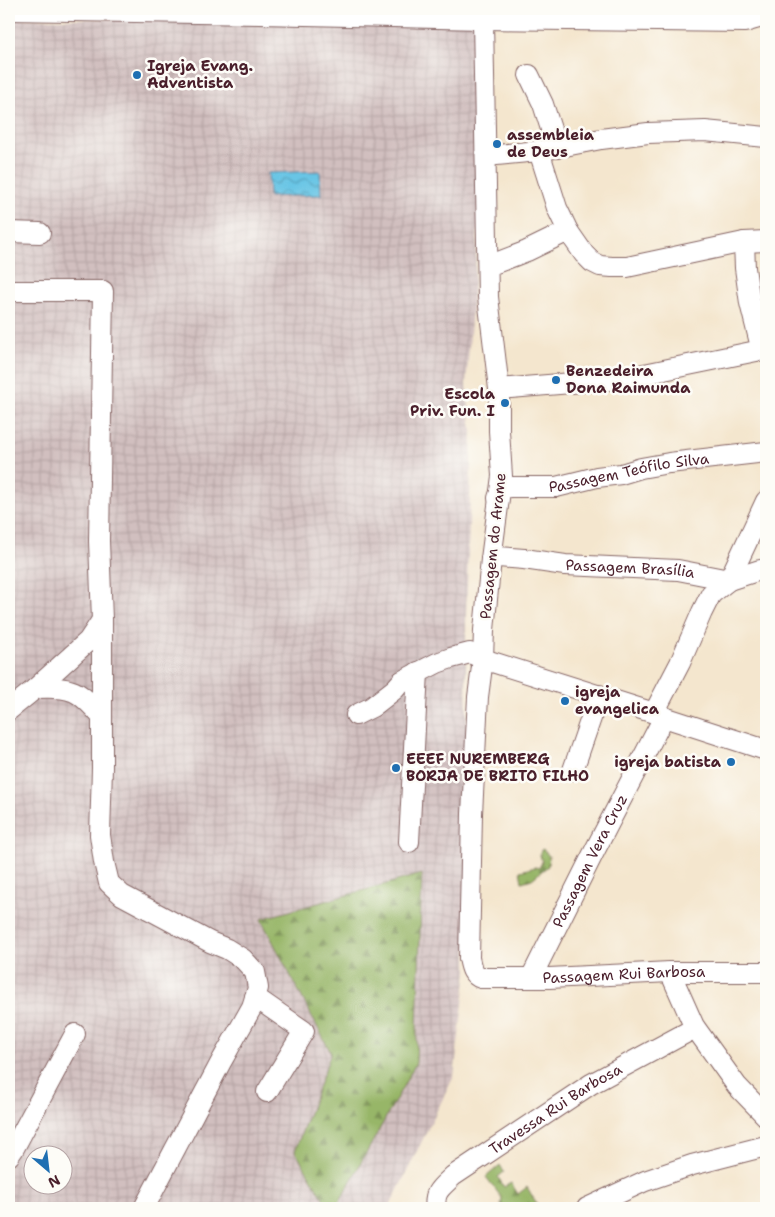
<svg xmlns="http://www.w3.org/2000/svg" width="775" height="1217" viewBox="0 0 775 1217" font-family="'Shantell Sans',sans-serif">
<style>
.industrial{fill:url(#industrial-grid);fill-rule:evenodd}
.forest{fill:url(#forest-firs);stroke:#706a4a}
.water{fill:url(#water-waves);stroke:#587288}
.lines{fill:none;stroke-linecap:round;stroke-linejoin:round}
.minor-casing{stroke:#866564;stroke-width:22}
.minor{stroke:#fff;stroke-width:20}
.poi-dot{fill:#1f6fb2;stroke:#fdfcf7;stroke-width:2}
.labels{text-anchor:middle;dominant-baseline:central;stroke-width:5;stroke-linejoin:round;paint-order:stroke}
.poi-label{font-size:15px;font-weight:bold;fill:#4a1f2b;stroke:#fdfcf7;text-anchor:start}
.street-label{font-size:15px;fill:#4a1f2b;stroke:#fdfcf7}
</style>
<defs>
<pattern id="industrial-grid" width="8" height="8" patternUnits="userSpaceOnUse" patternTransform="scale(1.25)"><rect width="8" height="8" fill="#d1bfbf"/><path d="M0 4h8M4 0v8" fill="none" stroke="#b5a4a4"/></pattern>
<pattern id="forest-firs" width="22" height="20" patternUnits="userSpaceOnUse" patternTransform="scale(1.25)"><rect width="22" height="20" fill="#97b668"/><path d="M5 1l3.5 6h-7zM16 11l3.5 6h-7z" fill="#7d9356"/></pattern>
<pattern id="water-waves" width="16" height="10" patternUnits="userSpaceOnUse" patternTransform="scale(1.25)"><rect width="16" height="10" fill="#67c5e5"/><path d="M0 5q4-4 8 0t8 0" fill="none" stroke="#579fba"/></pattern>
</defs>
<rect width="100%" height="100%" fill="#fdfcf7"/>
<filter id="ink" filterUnits="userSpaceOnUse"><feTurbulence type="fractalNoise" baseFrequency=".02" numOctaves="2"/><feDisplacementMap in="SourceGraphic" scale="10" xChannelSelector="R" yChannelSelector="G"/><feConvolveMatrix kernelMatrix="1 2 1 2 8 2 1 2 1" color-interpolation-filters="sRGB"/></filter>
<filter id="wash" filterUnits="userSpaceOnUse"><feTurbulence type="fractalNoise" baseFrequency=".0096" numOctaves="4" result="noise"/><feDisplacementMap in="SourceGraphic" scale="20" xChannelSelector="R" yChannelSelector="G"/><feGaussianBlur stdDeviation="1.12" result="paint"/><feColorMatrix in="noise" values="0 0 0 0 0 0 0 0 0 0 0 0 0 0 0 0 0 1.4 0 .05"/><feComposite in="paint" operator="in"/></filter>
<g filter="url(#wash)">
<rect width="100%" height="100%" fill="#f4e6ce"/>
<path class="industrial" d="M482,18l-1,174 -15,193 6,45 -6,187v64l2,70 -1,220 -13,105 -65,132h-380v-1189zM32,1154h30v30h-30z"/>
<g class="forest">
<polygon points="543,849 549,856 548,866 532,879 522,882 520,871 535,867 539,868 542,862 540,855 541,850"/>
<polygon points="422,874 416,1063 336,1208 329,1208 295,1151 331,1053 261,919"/>
<polygon points="500,1165 504,1172 498,1177 504,1187 511,1183 518,1194 527,1187 538,1206 533,1208 504,1208 501,1204 502,1198 486,1177"/>
</g>
<polygon class="water" points="320,171 321,195 269,197 268,173"/>
</g>
<g filter="url(#ink)">
<g class="lines">
<g class="minor-casing">
<g id="minor">
<polyline points="9,10 260,14 483,19 745,22 766,16"/>
<path id="s1" d="M483,19l5,278 11,92v42l3,45 -11,83 -7,71 -1,29 -5,38 -6,117 -3,144c2,9 3,17 12,20h68l121,-6h96"/>
<polyline points="529,75 543,104 557,148"/>
<polyline points="539,151 557,208 568,231 584,254 592,262 600,266 612,267 627,267 744,242 766,241"/>
<polyline points="486,156 539,151 601,139 648,133 705,131 766,137"/>
<polyline points="9,232 40,233"/>
<polyline points="744,242 745,268 750,303 762,351"/>
<polyline points="488,266 527,251 568,231"/>
<polyline points="9,291 103,291 99,541 102,620 102,768 100,835 104,862 109,883 122,895 210,942 227,949 243,959 255,972 258,988 252,1007 221,1062 144,1208"/>
<polyline points="499,389 620,379 766,349"/>
<path id="s2" d="M498,498l4,-11h54l41,-10 24,-3 20,-6 28,-5 97,-11"/>
<path id="s3" d="M491,559l7,-2 26,2 41,6 113,5 51,10 31,-10 6,-1"/>
<path d="M36,688c36,-2 43,2 66,29"/>
<polyline points="9,710 36,688 88,641 102,620"/>
<polyline points="654,713 680,663 702,612 711,594 729,580 766,501"/>
<polyline points="356,715 372,707 395,689 402,681 437,663 451,658 470,653 483,659 654,713 664,717 766,750"/>
<polyline points="573,770 599,695"/>
<polyline points="409,842 418,672"/>
<polyline points="670,972 694,1026 737,1086 766,1116"/>
<path id="s4" d="M531,978l65,-130 68,-131"/>
<polyline points="255,997 304,1031 267,1092"/>
<polyline points="9,1156 13,1150 75,1034"/>
<path id="s5" d="M436,1208c-3,-17 6,-21 17,-32l138,-92 104,-56"/>
<polyline points="587,1208 645,1181 692,1165 766,1146"/>
</g>
</g>
<use href="#minor" class="minor"/>
</g>
</g>
<g class="poi-dot">
<circle cx="137" cy="75" r="5"/>
<circle cx="497" cy="144" r="5"/>
<circle cx="556" cy="380" r="5"/>
<circle cx="505" cy="403" r="5"/>
<circle cx="565" cy="701" r="5"/>
<circle cx="731" cy="762" r="5"/>
<circle cx="396" cy="768" r="5"/>
</g>
<g class="labels">
<g class="poi-label">
<text x="147" y="66">Igreja Evang.<tspan x="147" dy="17">Adventista</tspan></text>
<text x="507" y="135">assembleia<tspan x="507" dy="17">de Deus</tspan></text>
<text x="566" y="371">Benzedeira<tspan x="566" dy="17">Dona Raimunda</tspan></text>
<text x="495" y="394" text-anchor="end">Escola<tspan x="495" dy="17">Priv. Fun. I</tspan></text>
<text x="575" y="692">igreja<tspan x="575" dy="17">evangelica</tspan></text>
<text x="406" y="759">EEEF NUREMBERG<tspan x="406" dy="17">BORJA DE BRITO FILHO</tspan></text>
<text x="721" y="762" text-anchor="end">igreja batista</text>
</g>
<g class="street-label">
<text stroke="none"><textPath href="#s2" startOffset="140">Passagem Teófilo Silva</textPath></text>
<text transform="translate(493 546) rotate(-84)">Passagem do Arame</text>
<text stroke="none"><textPath href="#s3" startOffset="140">Passagem Brasília</textPath></text>
<text stroke="none"><textPath href="#s4" startOffset="131">Passagem Vera Cruz</textPath></text>
<text stroke="none"><textPath href="#s1" startOffset="1109">Passagem Rui Barbosa</textPath></text>
<text stroke="none"><textPath href="#s5" startOffset="161">Travessa Rui Barbosa</textPath></text>
</g>
</g>
<rect width="775" height="1217" fill="none" stroke="#fdfcf7" stroke-width="30"/>
<g transform="translate(48 1170) rotate(152)"><circle r="24" fill="#fdfcf7" stroke="#b5a4a5"/>
<path d="M0-4L9 19L0 12L-9 19Z" fill="#1f6fb2"/>
<text y="-8" font-size="14" font-weight="bold" text-anchor="middle" fill="#4a1f2b">N</text>
</g>
</svg>
